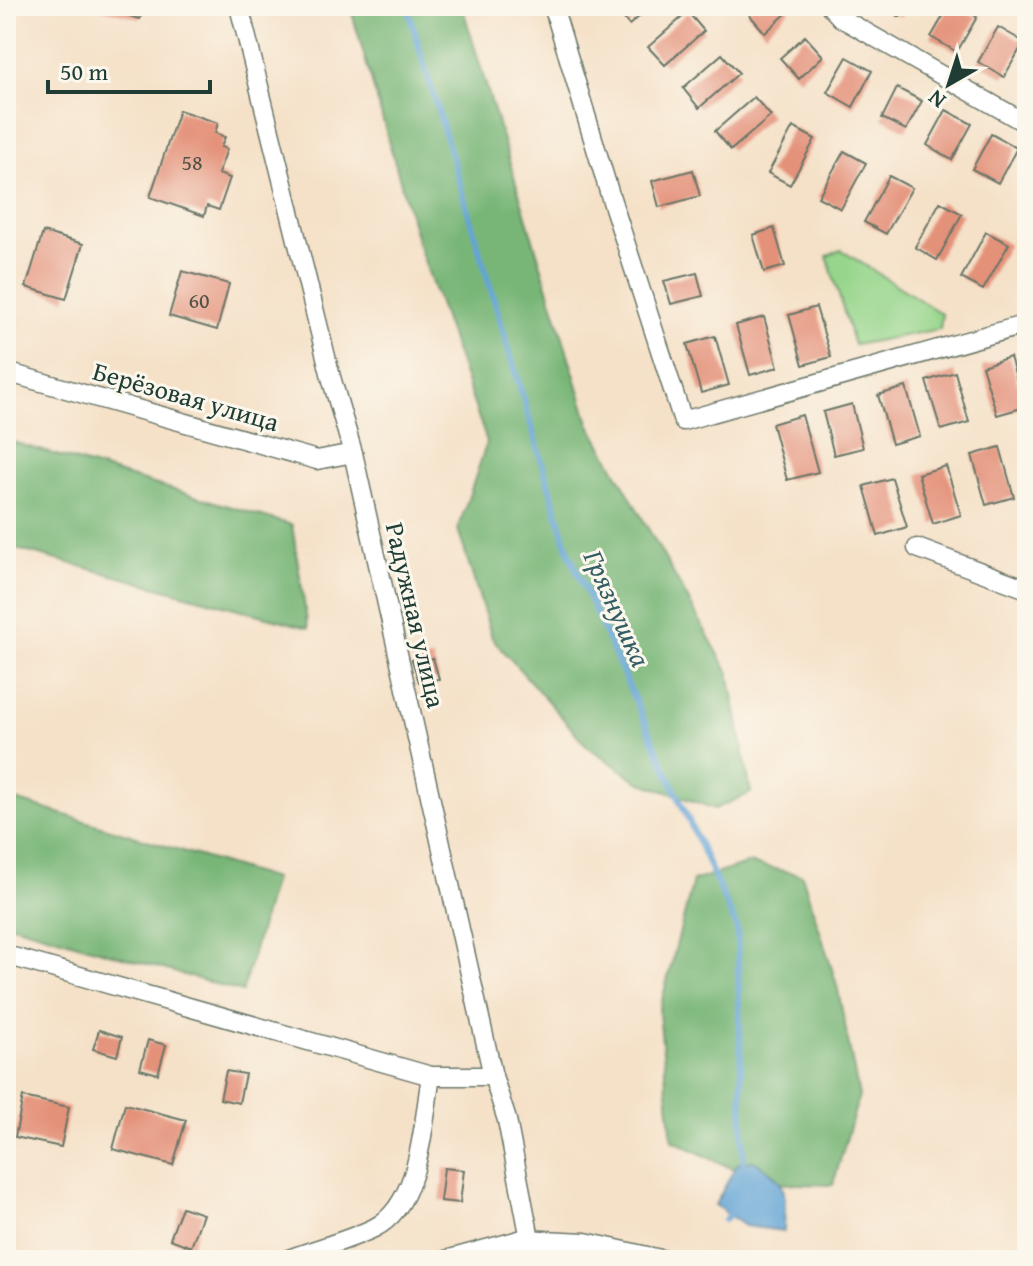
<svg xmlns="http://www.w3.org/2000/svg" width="1033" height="1266" viewBox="0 0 1033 1266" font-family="'Gentium Book Plus',serif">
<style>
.green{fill:#96d58b;stroke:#5a8960;stroke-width:2}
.forest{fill:#78b677;stroke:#4c7a56;stroke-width:2}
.water{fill:#63a4d6;stroke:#417085;stroke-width:2}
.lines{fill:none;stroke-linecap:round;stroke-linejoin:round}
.stream{stroke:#63a4d6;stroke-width:6}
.building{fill:#e49179}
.minor-casing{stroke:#6a7668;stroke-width:21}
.minor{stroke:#fff;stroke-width:18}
.labels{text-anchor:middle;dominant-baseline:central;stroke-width:6;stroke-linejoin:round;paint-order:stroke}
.number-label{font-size:22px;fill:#505245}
.street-label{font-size:26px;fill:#1f3d34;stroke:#fbf7ec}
.water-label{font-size:28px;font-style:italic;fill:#335c65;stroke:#fbf7ec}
</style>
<rect width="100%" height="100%" fill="#fbf7ec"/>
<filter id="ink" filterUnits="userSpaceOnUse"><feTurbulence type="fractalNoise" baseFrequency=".0125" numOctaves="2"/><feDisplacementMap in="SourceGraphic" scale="16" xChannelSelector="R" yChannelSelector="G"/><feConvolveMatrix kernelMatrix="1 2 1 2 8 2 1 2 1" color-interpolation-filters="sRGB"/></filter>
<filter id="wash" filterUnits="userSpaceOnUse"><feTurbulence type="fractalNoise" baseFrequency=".006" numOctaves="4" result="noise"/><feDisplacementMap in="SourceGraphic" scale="32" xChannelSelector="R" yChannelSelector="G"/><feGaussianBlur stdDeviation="1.8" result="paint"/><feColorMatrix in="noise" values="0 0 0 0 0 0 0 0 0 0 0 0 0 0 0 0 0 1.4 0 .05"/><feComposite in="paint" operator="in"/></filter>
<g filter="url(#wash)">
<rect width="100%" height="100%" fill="#f5e1c8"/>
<polygon class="green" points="841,250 942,314 940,329 854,345 827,256"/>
<g class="forest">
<polygon points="350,6 462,6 589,423 729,673 751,793 715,809 639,782 588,747 492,638 458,529 487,442 418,243"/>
<polygon points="6,440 292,525 308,628 6,546"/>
<polygon points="6,797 274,879 242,992 6,923"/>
<polygon points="749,863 802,875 837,985 859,1096 833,1185 763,1183 672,1140 659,1012 693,881"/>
</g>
<path class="water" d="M753,1161c38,21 32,30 31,70l-39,-5 -30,-21 22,-41z"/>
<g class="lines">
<g class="stream">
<polyline points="407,6 569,553 737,928 744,1171"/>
<polyline points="725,1220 732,1210"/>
</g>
</g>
<g id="blocks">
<g class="building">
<polygon points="94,6 143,6 140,19"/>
<polygon points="613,6 652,6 629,25"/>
<polygon points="754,6 786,6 790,10 765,33 747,12"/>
<polygon points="880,6 906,6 900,17"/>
<polygon points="949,6 958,6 977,17 957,52 931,37"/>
<polygon points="688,12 704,31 665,65 648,47"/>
<polygon points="998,27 1024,42 1004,77 978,62"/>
<polygon points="805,36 823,56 799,79 780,58"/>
<polygon points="722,54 739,73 699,108 683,88"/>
<polygon points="847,57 872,71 853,107 827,92"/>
<polygon points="897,88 922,101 906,130 882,118"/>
<polygon points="754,97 771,116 731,150 715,131"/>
<polygon points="179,110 218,123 215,133 225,137 221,147 227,149 218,174 230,178 219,210 207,206 204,216 150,197"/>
<polygon points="946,110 972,124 952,160 927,145"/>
<polygon points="793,127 815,139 790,185 768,173"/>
<polygon points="991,134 1017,148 998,183 972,169"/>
<polygon points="844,151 866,163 841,209 818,197"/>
<polygon points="693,170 700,196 659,207 652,181"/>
<polygon points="889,176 912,188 886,234 864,222"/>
<polygon points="940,202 962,214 937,260 915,247"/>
<polygon points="774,228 785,266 764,272 753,235"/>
<polygon points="43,232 83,244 66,299 26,287"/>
<polygon points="986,232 1009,244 983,290 961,278"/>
<polygon points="182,271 229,284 217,330 169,316"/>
<polygon points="697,273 703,296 671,304 664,281"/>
<polygon points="816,307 831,357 803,365 789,315"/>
<polygon points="764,317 778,367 750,375 736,325"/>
<polygon points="715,336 729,385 701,393 687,344"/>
<polygon points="1010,357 1025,407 997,415 982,366"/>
<polygon points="955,372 969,422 941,430 926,381"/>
<polygon points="906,387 920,436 892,444 878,395"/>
<polygon points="852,404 863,448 834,455 823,412"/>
<polygon points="802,415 818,472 787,480 772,424"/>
<polygon points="1000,447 1014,497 986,505 972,455"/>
<polygon points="946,466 961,515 933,524 918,474"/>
<polygon points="892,478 907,527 878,536 864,486"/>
<polygon points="433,658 439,679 419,682 412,660"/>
<polygon points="99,1030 122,1037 117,1056 93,1049"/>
<polygon points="148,1040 166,1045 158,1074 140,1069"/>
<polygon points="226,1071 245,1074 239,1103 220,1099"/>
<polygon points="23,1097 69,1107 61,1147 15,1137"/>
<polygon points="125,1104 186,1120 173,1165 113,1149"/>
<polygon points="444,1168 464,1170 460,1203 440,1201"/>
<polygon points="182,1207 203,1214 191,1247 170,1239"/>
</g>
</g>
</g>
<g filter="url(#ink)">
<use href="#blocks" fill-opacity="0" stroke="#6a7668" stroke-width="2"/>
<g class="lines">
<g class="minor-casing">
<g id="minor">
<polyline points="239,6 331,377 353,453 493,1076 507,1120 530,1239"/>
<polyline points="553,6 610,195 683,421 1027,324"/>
<polyline points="830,6 841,18 1027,124"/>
<polyline points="6,372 317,460 353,453"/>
<polyline points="917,548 1027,589"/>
<polyline points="6,955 431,1076 493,1076"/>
<path d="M286,1260c29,-11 61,-19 88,-32 47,-23 49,-106 57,-152"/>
<polyline points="446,1260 523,1239 585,1242 665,1260"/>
</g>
</g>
<use href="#minor" class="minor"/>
</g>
</g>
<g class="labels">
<g class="number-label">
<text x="192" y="162">58</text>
<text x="199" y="300">60</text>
</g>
<g class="street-label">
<text transform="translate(186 396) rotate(16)">Берёзовая улица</text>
<text transform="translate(416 615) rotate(77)">Радужная улица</text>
</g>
<g class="water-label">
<text transform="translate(618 608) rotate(66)">Грязнушка</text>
</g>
</g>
<rect width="1033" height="1266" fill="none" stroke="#fbf7ec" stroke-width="32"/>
<g transform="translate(949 84) rotate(219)" stroke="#fbf7ec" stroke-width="6" paint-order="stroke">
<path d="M0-6L14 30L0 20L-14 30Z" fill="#1f3d34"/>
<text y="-12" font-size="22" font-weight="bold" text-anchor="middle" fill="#1f3d34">N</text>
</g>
<path d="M48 80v12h162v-12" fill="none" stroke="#1f3d34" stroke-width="4"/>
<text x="60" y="80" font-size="24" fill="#1f3d34" stroke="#fbf7ec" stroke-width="6" paint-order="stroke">50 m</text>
</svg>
